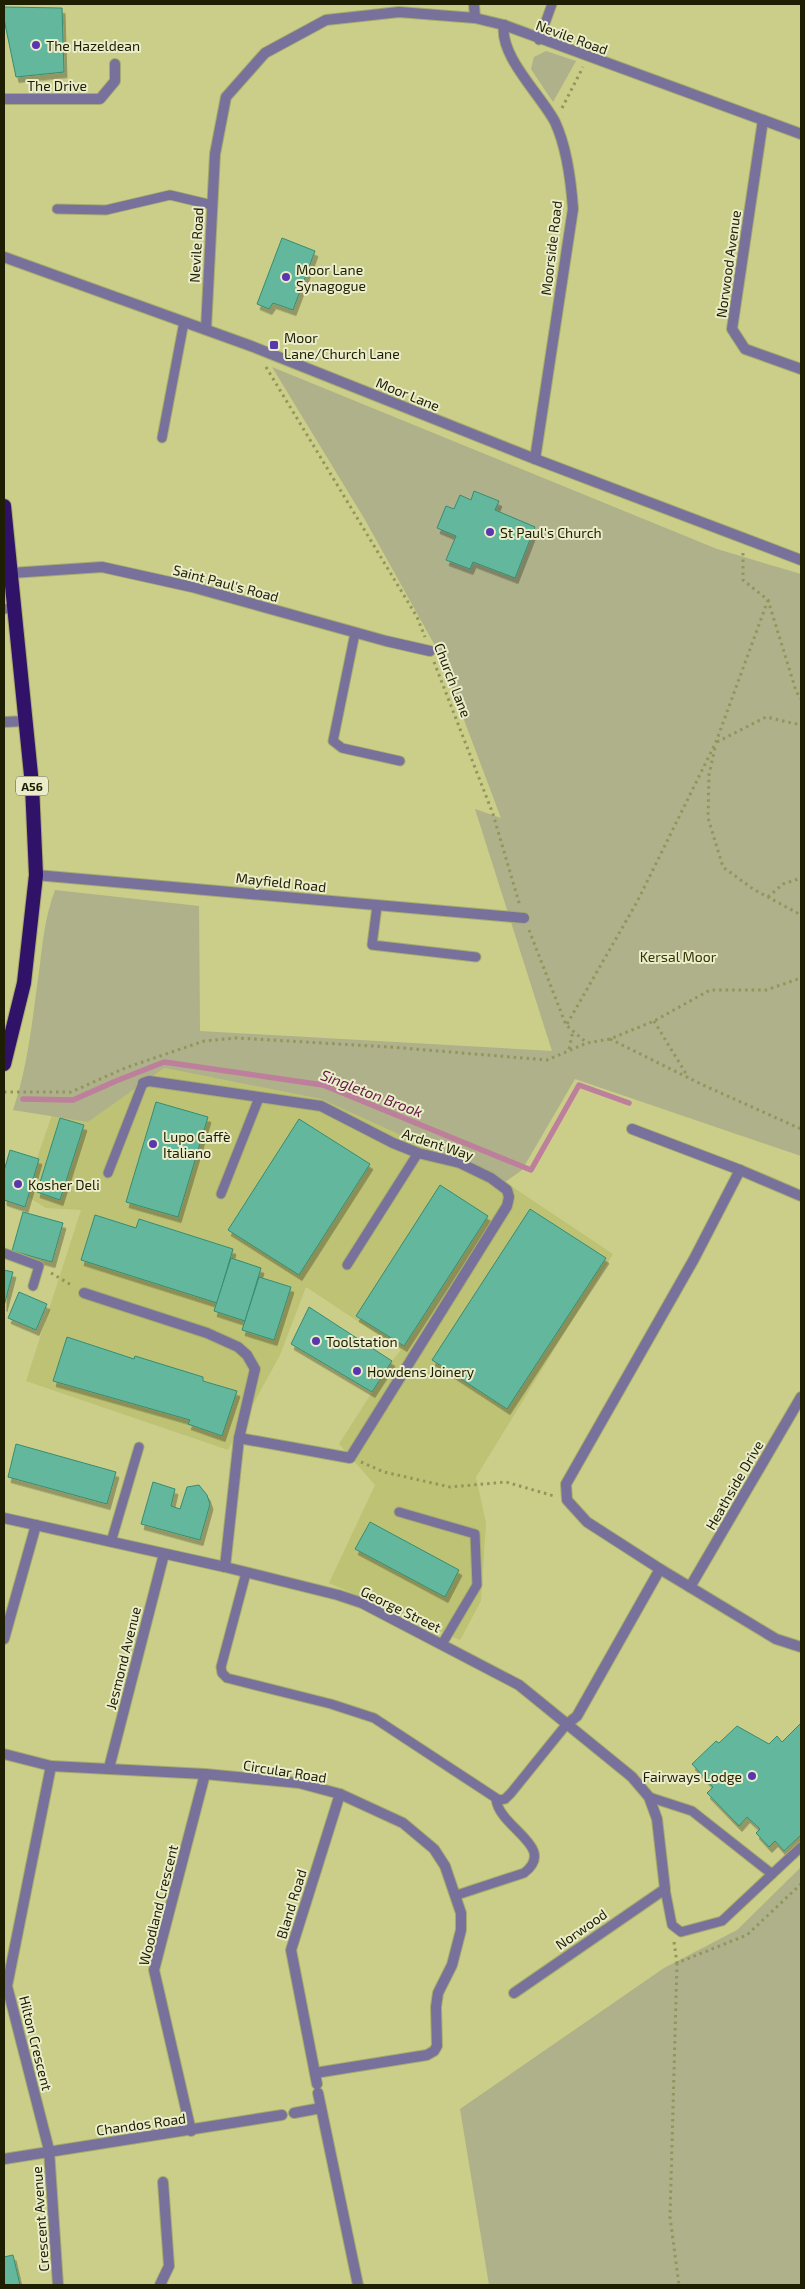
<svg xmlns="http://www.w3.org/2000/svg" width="805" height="2289" viewBox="0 0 805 2289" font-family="'Exo 2',sans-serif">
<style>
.built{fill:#bec274}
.green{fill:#aeb189}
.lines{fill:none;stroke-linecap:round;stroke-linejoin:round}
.stream{stroke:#bd7f9b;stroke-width:5.5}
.building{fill:#64b79d;stroke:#368c73;filter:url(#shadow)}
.service-casing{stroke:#a7ab6d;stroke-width:11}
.minor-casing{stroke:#a7ab6d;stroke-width:12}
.trunk-casing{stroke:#a7ab6d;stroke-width:16}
.path{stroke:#92955c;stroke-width:3;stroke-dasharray:2.5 4;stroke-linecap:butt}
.service{stroke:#77719b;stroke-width:9}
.minor{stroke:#77719b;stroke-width:10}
.trunk{stroke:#301268;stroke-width:14}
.poi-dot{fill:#5a37af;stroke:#eaecca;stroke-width:2}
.labels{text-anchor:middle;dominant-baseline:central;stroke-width:4;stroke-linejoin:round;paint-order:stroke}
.shield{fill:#eaecca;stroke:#5a5c3e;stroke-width:1}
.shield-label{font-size:12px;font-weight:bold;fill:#1d1e02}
.street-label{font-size:14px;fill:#1d1e02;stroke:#eaecca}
.poi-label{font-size:14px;fill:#1d1e02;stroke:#eaecca;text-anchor:start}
.park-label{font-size:14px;fill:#333400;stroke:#eaecca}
.water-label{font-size:15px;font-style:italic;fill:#641a43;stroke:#eaecca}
</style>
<defs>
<filter id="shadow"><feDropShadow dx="3" dy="5.5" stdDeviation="0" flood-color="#0004"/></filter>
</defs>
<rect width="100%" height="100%" fill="#cace88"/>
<polygon class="built" points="163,1068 321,1099 499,1178 613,1254 476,1477 486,1523 481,1601 460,1640 329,1583 375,1485 339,1444 392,1361 401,1350 306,1287 280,1355 228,1450 26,1381 81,1210 46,1208 28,1197 39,1159 37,1158 52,1115 88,1122"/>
<g class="green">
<polygon points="546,51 576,61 553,102 531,69 534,57"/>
<path d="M272,367l445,182 84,25v582l-226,-77 -53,91 -17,12 -184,-83 -157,-31 -76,54 -75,-12c16,-47 20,-97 27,-146 3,-26 6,-50 15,-74l144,16 1,125 352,20 -77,-242 26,9 -63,-167 -74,-133z"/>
<polygon points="801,1867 801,2285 489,2285 460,2109 664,1968 737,1930"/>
</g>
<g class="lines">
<polyline class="stream" points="23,1099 73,1100 116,1081 164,1062 323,1085 531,1170 579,1085 629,1103"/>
</g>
<g class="building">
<polygon points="4,7 62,8 64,72 16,77 4,19"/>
<polygon points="282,238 315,251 293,310 273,303 269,309 257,304"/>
<polygon points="474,491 499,501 495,510 535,527 515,578 473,562 470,569 446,560 456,536 437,528 446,506 454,509 460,495 471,500"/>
<polygon points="156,1102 208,1117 178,1217 126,1202"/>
<polygon points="60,1118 84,1125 60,1200 37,1192"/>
<polygon points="299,1119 370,1164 299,1275 228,1230"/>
<polygon points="10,1150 39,1159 25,1207 4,1200 4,1171"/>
<polygon points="440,1185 488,1216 404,1346 356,1316"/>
<polygon points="530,1209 606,1258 507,1409 432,1360"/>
<polygon points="23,1212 63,1223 52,1262 12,1251"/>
<polygon points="95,1215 136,1228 139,1219 233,1249 217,1303 81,1260"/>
<polygon points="231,1258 261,1268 245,1321 214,1311"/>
<polygon points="4,1270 13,1272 4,1306"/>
<polygon points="259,1277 291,1287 274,1340 242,1330"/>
<polygon points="19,1292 47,1304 36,1330 8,1318"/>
<polygon points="309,1307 392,1361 372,1392 291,1344"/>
<polygon points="67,1337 134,1359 135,1356 203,1377 203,1381 237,1391 222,1436 188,1424 190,1420 53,1381"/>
<polygon points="16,1444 116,1472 107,1504 8,1477"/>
<polygon points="153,1482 175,1489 171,1506 180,1509 187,1487 199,1485 207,1495 210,1504 200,1540 141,1524"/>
<polygon points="370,1522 459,1570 445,1597 355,1549"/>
<polygon points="801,1723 801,1835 784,1851 775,1841 769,1847 756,1833 760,1829 747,1817 739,1826 707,1793 713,1787 692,1764 716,1741 719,1743 737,1726 769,1744 777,1736 782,1742"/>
<polygon points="13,2255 20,2285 4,2285 4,2257"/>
</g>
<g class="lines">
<g class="service-casing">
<g id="service">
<polyline points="539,40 552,4"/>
<polyline points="57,209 106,210 170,195 212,205"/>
<polyline points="162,438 184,322"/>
<polyline points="4,609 15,608"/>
<polyline points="355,633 333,741 342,748 400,761"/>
<polyline points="377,906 372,945 476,957"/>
<polyline points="108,1173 143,1083"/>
<polyline points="221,1194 259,1098"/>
<polyline points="4,1253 39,1266 33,1286"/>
<polyline points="347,1265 418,1153"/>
<polyline points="399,1512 475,1534 477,1585 442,1644"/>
<polyline points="111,1542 139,1447"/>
<polyline points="246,1573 221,1667 222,1673 227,1678 331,1704 374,1718 499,1800 505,1799 511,1793 566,1725"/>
<polyline points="649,1797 692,1811 772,1874"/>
<polyline points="665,1889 672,1925 681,1932 722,1921 801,1847"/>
<path d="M457,1895l67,-22c34,-26 -25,-45 -28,-74"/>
</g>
</g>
<g class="minor-casing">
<g id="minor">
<polyline points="474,4 475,18"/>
<path d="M504,25c-5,31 37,70 51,97 12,26 16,58 18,87l-38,250"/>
<polyline points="4,99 100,99 115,81 115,64"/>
<polyline points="763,120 732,329 745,349 801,369"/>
<polyline points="4,257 251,346 535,459 801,560"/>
<polyline points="206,329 215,154 226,97 265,53 326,20 399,12 475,18 504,25 801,134"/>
<polyline points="11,573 102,567 192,587 386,641 430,651"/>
<polyline points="4,722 26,721"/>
<path d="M36,875c163,13 325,30 488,43"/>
<polyline points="143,1083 149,1081 321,1106 393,1143 418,1153 460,1163 491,1178 507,1190 509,1197 507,1206 350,1458 239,1438"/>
<polyline points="632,1129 740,1170 801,1196"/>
<polyline points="740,1170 694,1259 566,1484 567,1500 587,1522 660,1569 776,1639 801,1647"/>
<polyline points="84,1293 207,1333 238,1347 247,1355 255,1369 239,1438 225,1567"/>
<polyline points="4,1518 225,1567 338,1595 362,1603 519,1685 632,1777 649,1797 657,1819 665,1889 514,1993"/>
<polyline points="690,1587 801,1397"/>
<polyline points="4,1639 36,1525"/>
<polyline points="566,1725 577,1716 660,1569"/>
<polyline points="4,1754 51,1766 205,1774 299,1783 340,1794 403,1823 434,1849 445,1866 461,1913 461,1930 452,1965 438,1993 436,2007 437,2046 434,2051 427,2055 315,2073"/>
<polyline points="51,1766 7,1986 49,2150 58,2285"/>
<polyline points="109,1768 164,1554"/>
<polyline points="317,2084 291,1950 340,1794"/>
<polyline points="318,2093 358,2285"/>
<polyline points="294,2113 321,2108"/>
<polyline points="191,2131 154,1970 205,1774"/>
<polyline points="4,2159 282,2115"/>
<polyline points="160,2285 169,2266 163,2182"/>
</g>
</g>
<g class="trunk-casing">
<polyline id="trunk" points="4,506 32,785 36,875 24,983 4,1064"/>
</g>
<g class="path">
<polyline points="562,108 583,67"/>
<polyline points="266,367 417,617 425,637"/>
<polyline points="743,553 743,580 768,600 796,691 801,699"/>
<polyline points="434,662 493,814 520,906"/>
<polyline points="717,742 766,717 801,725"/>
<polyline points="715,748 709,775 708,818 723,867 753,889 801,915"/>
<polyline points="768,897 783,884 801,878"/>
<polyline points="529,930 566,1025 587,1043"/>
<polyline points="654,1021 688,1077"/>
<polyline points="567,1024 637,902 716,742 768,600"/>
<polyline points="610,1039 703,1085 801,1129"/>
<polyline points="569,1049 573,1031"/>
<polyline points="4,1092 71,1092 125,1068 204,1041 236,1038 390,1047 547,1060 587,1043 610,1039 654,1021 710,990 766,990 801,978"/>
<polyline points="51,1273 73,1286"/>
<polyline points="361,1462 384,1472 450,1487 506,1482 554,1496"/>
<polyline points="674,1942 677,1963 747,1935 801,1884"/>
<polyline points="677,1963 670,2217 679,2285"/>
</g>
<use href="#service" class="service"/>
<use href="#minor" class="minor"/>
<use href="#trunk" class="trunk"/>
</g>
<g class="poi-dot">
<circle cx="36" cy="45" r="5"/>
<circle cx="286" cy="277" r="5"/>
<rect x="269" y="340" width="10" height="10" rx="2.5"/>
<circle cx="490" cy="532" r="5"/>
<circle cx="153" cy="1144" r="5"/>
<circle cx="18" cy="1184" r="5"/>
<circle cx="316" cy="1341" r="5"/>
<circle cx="357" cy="1371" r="5"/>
<circle cx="752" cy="1776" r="5"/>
</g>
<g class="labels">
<rect class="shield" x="16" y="776.5" width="32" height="19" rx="4"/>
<g class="shield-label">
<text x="32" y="786">A56</text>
</g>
<g class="street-label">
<text transform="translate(572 37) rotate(20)">Nevile Road</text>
<text x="57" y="85">The Drive</text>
<text transform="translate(196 245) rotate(-87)">Nevile Road</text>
<text transform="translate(551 248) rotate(-83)">Moorside Road</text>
<text transform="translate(728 264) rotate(-82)">Norwood Avenue</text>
<text transform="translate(408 394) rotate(22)">Moor Lane</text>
<text transform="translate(226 583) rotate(15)">Saint Paul's Road</text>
<text transform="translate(453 680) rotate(69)">Church Lane</text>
<text transform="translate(281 882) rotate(6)">Mayfield Road</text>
<text transform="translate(438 1144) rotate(18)">Ardent Way</text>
<text transform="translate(734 1485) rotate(-60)">Heathside Drive</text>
<text transform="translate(401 1609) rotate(26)">George Street</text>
<text transform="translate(123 1658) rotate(-76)">Jesmond Avenue</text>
<text transform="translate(285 1771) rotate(9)">Circular Road</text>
<text transform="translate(291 1904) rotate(-73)">Bland Road</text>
<text transform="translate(158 1905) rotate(-76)">Woodland Crescent</text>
<text transform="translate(581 1929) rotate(-35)">Norwood</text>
<text transform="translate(36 2043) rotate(76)">Hilton Crescent</text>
<text transform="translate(141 2124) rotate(-8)">Chandos Road</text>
<text transform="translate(40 2219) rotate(-94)">Crescent Avenue</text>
</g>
<g class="poi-label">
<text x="46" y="45">The Hazeldean</text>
<text x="296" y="269">Moor Lane<tspan x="296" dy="16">Synagogue</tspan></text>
<text x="284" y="337">Moor<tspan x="284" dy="16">Lane/Church Lane</tspan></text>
<text x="500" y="532">St Paul's Church</text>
<text x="163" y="1136">Lupo Caffè<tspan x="163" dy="16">Italiano</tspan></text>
<text x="28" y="1184">Kosher Deli</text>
<text x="326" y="1341">Toolstation</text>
<text x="367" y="1371">Howdens Joinery</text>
<text x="742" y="1776" text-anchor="end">Fairways Lodge</text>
</g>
<g class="park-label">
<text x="678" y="956">Kersal Moor</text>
</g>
<g class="water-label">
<text transform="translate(372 1093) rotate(21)">Singleton Brook</text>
</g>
</g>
<rect width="805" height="2289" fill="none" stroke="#1d1e02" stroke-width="10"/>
</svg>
